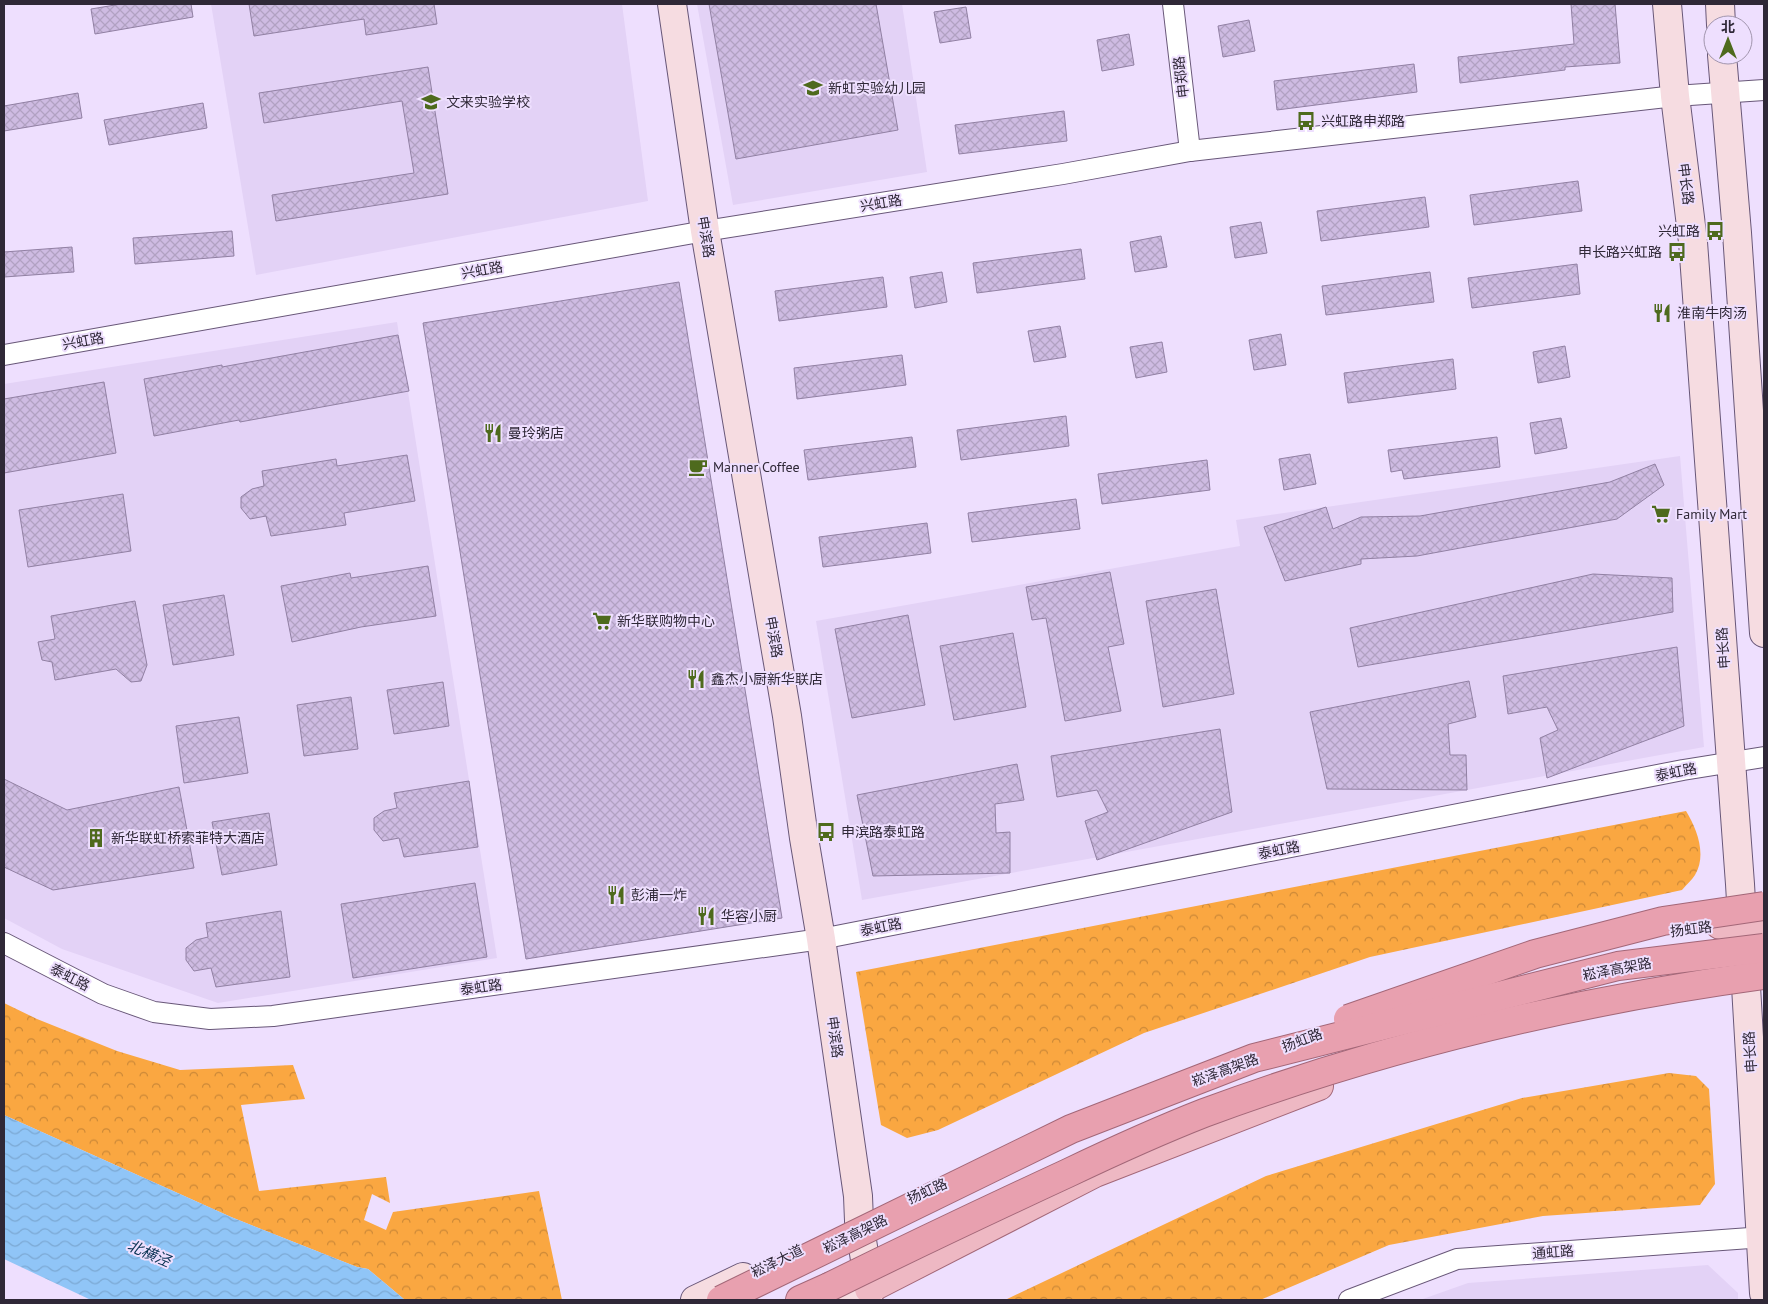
<svg xmlns="http://www.w3.org/2000/svg" width="1768" height="1304" viewBox="0 0 1768 1304" font-family="'PT Sans','Noto Sans SC',sans-serif">
<style>
.built{fill:#e3d2f6}
.park{fill:url(#park-crowns)}
.water{fill:url(#water-waves)}
.building{fill:url(#building-cross-hatch);stroke:#9180a3}
.lines{fill:none;stroke-linecap:round;stroke-linejoin:round}
.minor-casing{stroke:#685778;stroke-width:22}
.secondary-casing{stroke:#685778;stroke-width:30}
.primary-casing{stroke:#a36778;stroke-width:30}
.trunk-casing{stroke:#a36778;stroke-width:30}
.minor{stroke:#fff;stroke-width:20}
.secondary{stroke:#f6dce1;stroke-width:28}
.primary{stroke:#eeb8c3;stroke-width:28}
.trunk{stroke:#e8a0af;stroke-width:28}
.trunk-bridge-casing{stroke:#a36778;stroke-width:30;stroke-linecap:butt}
.trunk-bridge{stroke:#e8a0af;stroke-width:28}
.labels{text-anchor:middle;dominant-baseline:central;stroke-width:4;stroke-linejoin:round;paint-order:stroke}
.street-label{font-size:14px;fill:#2f2837;stroke:#eedffe}
.poi-label{font-size:14px;fill:#2f2837;stroke:#eedffe;text-anchor:start}
.water-label{font-size:15px;font-style:italic;fill:#0a3353;stroke:#eedffe}
</style>
<defs>
<pattern id="park-crowns" width="20" height="18" patternUnits="userSpaceOnUse" patternTransform="scale(1.25)"><rect width="20" height="18" fill="#faa741"/><path d="M2 6a3 3 0 1 1 6 0M12 15a3 3 0 1 1 6 0" fill="none" stroke="#cb8837"/></pattern>
<pattern id="water-waves" width="16" height="10" patternUnits="userSpaceOnUse" patternTransform="scale(1.25)"><rect width="16" height="10" fill="#90c5f7"/><path d="M0 5q4-4 8 0t8 0" fill="none" stroke="#7ca9d4"/></pattern>
<pattern id="building-cross-hatch" width="8" height="8" patternUnits="userSpaceOnUse" patternTransform="scale(1.25)"><rect width="8" height="8" fill="#cebbe2"/><path d="M0 0l8 8M0 8l8-8" fill="none" stroke="#b1a1c2"/></pattern>
</defs>
<rect width="100%" height="100%" fill="#eedffe"/>
<g class="built">
<polygon points="211,4 622,4 648,201 256,275"/>
<polygon points="697,4 902,4 927,172 733,205"/>
<polygon points="397,322 497,958 218,1003 62,949 4,918 4,384"/>
<polygon points="1680,456 1704,747 862,900 816,621 1240,546 1236,520"/>
<polygon points="1708,1265 1738,1293 1738,1300 1420,1300 1468,1283"/>
</g>
<g class="park">
<path d="M1686,811c11,18 21,44 9,64 -3,5 -9,10 -13,15l-312,67 -226,76 -206,97 -31,8 -26,-13 -25,-153z"/>
<polygon points="4,1003 37,1019 117,1051 180,1070 293,1065 305,1099 241,1105 259,1191 386,1177 390,1203 372,1194 364,1220 386,1230 393,1212 539,1191 562,1300 405,1300 368,1269 357,1267 231,1217 4,1115"/>
<polygon points="1669,1073 1696,1076 1709,1089 1715,1184 1700,1205 1543,1216 1389,1245 1260,1300 1005,1300 1266,1176 1522,1098"/>
</g>
<polygon class="water" points="4,1115 231,1217 357,1267 368,1269 405,1300 91,1300 4,1259"/>
<g class="building">
<polygon points="121,4 191,4 193,17 95,34 91,9"/>
<polygon points="249,4 434,4 437,24 366,35 364,19 254,36"/>
<polygon points="709,4 876,4 898,130 736,159"/>
<polygon points="1571,4 1615,4 1620,63 1565,67 1565,70 1460,83 1458,57 1574,44"/>
<polygon points="966,7 971,38 940,43 934,12"/>
<polygon points="1249,20 1255,51 1223,57 1218,26"/>
<polygon points="1129,34 1134,65 1102,71 1097,40"/>
<polygon points="1414,64 1417,92 1277,110 1274,81"/>
<polygon points="428,67 448,194 276,221 272,195 414,173 402,101 264,123 259,93"/>
<polygon points="78,93 82,118 4,131 4,106"/>
<polygon points="203,103 207,128 109,145 104,120"/>
<polygon points="1064,111 1067,141 959,154 955,125"/>
<polygon points="1578,181 1582,211 1474,225 1470,195"/>
<polygon points="1425,197 1429,227 1321,241 1317,211"/>
<polygon points="1261,222 1267,253 1235,258 1230,227"/>
<polygon points="232,231 234,256 135,264 133,238"/>
<polygon points="1161,236 1167,267 1135,272 1130,242"/>
<polygon points="72,247 74,272 4,277 4,252"/>
<polygon points="1081,249 1085,279 977,293 973,263"/>
<polygon points="1577,264 1580,294 1472,308 1468,278"/>
<polygon points="942,272 947,302 915,308 910,277"/>
<polygon points="1430,272 1434,302 1326,315 1322,286"/>
<polygon points="883,277 887,307 779,321 775,291"/>
<polygon points="679,282 782,918 526,959 423,323"/>
<polygon points="1060,326 1066,357 1034,362 1028,331"/>
<polygon points="1281,334 1286,365 1254,370 1249,340"/>
<polygon points="398,335 409,391 240,422 239,420 154,436 144,379 222,365 222,367"/>
<polygon points="1162,342 1167,372 1136,378 1130,347"/>
<polygon points="1565,346 1570,377 1538,383 1533,352"/>
<polygon points="902,355 906,385 797,399 794,368"/>
<polygon points="1453,359 1456,389 1348,403 1344,373"/>
<polygon points="104,382 116,453 4,473 4,399"/>
<polygon points="1066,416 1069,446 961,460 957,430"/>
<polygon points="1561,418 1567,448 1535,454 1530,423"/>
<polygon points="912,437 916,467 808,480 804,450"/>
<polygon points="1497,437 1500,467 1404,479 1402,470 1391,472 1388,450"/>
<polygon points="1310,454 1316,484 1284,490 1279,459"/>
<polygon points="407,455 415,501 344,513 346,525 271,536 266,516 250,519 241,508 241,497 252,489 264,486 262,471 336,459 337,466"/>
<polygon points="1207,460 1210,490 1102,504 1098,474"/>
<polygon points="1655,464 1664,485 1617,519 1417,556 1361,559 1361,564 1285,581 1264,527 1326,507 1333,529 1361,517 1420,516 1610,482"/>
<polygon points="123,494 131,551 28,567 19,510"/>
<polygon points="1076,499 1080,529 972,542 968,513"/>
<polygon points="927,523 931,553 823,567 819,537"/>
<polygon points="428,566 436,616 361,627 292,642 281,586 350,573 351,578"/>
<polygon points="1110,572 1124,644 1108,647 1121,711 1065,721 1046,618 1032,620 1026,587"/>
<polygon points="1593,574 1672,578 1673,612 1358,667 1350,628"/>
<polygon points="1216,589 1234,694 1163,707 1146,601"/>
<polygon points="224,595 234,655 173,665 163,605"/>
<polygon points="135,601 147,665 141,681 131,682 116,669 55,680 52,662 42,660 38,642 55,639 51,616"/>
<polygon points="908,615 925,705 852,718 835,629"/>
<polygon points="1013,633 1026,707 954,720 940,646"/>
<polygon points="1677,647 1684,726 1547,778 1540,738 1558,730 1547,707 1508,714 1503,676"/>
<polygon points="1469,681 1476,717 1448,724 1450,755 1466,755 1467,790 1327,789 1310,712"/>
<polygon points="443,682 449,726 394,734 387,690"/>
<polygon points="351,697 358,749 304,756 297,705"/>
<polygon points="239,717 248,773 184,783 176,726"/>
<polygon points="1220,729 1232,812 1097,860 1085,821 1108,812 1097,790 1057,797 1051,756"/>
<polygon points="1017,764 1024,800 995,804 996,833 1010,832 1010,873 873,876 857,795"/>
<polygon points="4,779 67,810 179,787 194,868 53,890 4,867"/>
<polygon points="469,781 478,847 404,857 399,838 383,841 374,830 374,818 384,811 397,808 394,793"/>
<polygon points="269,813 277,865 222,875 212,822"/>
<polygon points="475,883 487,957 353,978 341,904"/>
<polygon points="281,911 290,977 216,987 211,968 194,971 186,960 186,948 196,940 208,937 206,923"/>
</g>
<g class="lines">
<g class="minor-casing">
<g id="minor">
<polyline points="1173,4 1190,151"/>
<polyline points="4,355 705,231 1063,174 1190,151 1675,96 1764,90"/>
<polyline points="4,943 103,994 154,1012 210,1019 273,1016 821,939 1683,770 1764,757"/>
<polyline points="1349,1300 1457,1259 1764,1237"/>
</g>
</g>
<g class="secondary-casing">
<g id="secondary">
<polyline points="672,4 705,231 787,716 804,838 821,939 858,1196 859,1221 870,1292"/>
<polyline points="1667,4 1675,96 1693,242 1740,884 1764,1293"/>
<polyline points="1720,4 1721,25"/>
<polyline points="1722,55 1737,233 1764,633"/>
<polyline points="695,1300 743,1277"/>
<polyline points="844,1300 869,1289"/>
</g>
</g>
<g class="primary-casing">
<g id="primary">
<polyline points="1720,925 1764,920"/>
<polyline points="869,1289 1095,1173 1319,1086"/>
</g>
</g>
<g class="trunk-casing">
<polyline id="trunk" points="800,1300 829,1287"/>
</g>
<use href="#minor" class="minor"/>
<use href="#secondary" class="secondary"/>
<use href="#primary" class="primary"/>
<use href="#trunk" class="trunk"/>
<g class="trunk-bridge-casing">
<g id="trunk-bridge">
<polyline points="1348,1019 1535,954 1663,921 1764,906"/>
<path d="M829,1287c79,-39 159,-77 239,-114 44,-21 90,-42 136,-60 181,-67 370,-112 560,-138"/>
<polyline points="721,1300 1071,1129 1254,1058 1618,966 1764,948"/>
</g>
</g>
<use href="#trunk-bridge" class="trunk-bridge"/>
</g>
<defs>
<g id="school-bare" transform="scale(1.5)"><path d="M0-5L7-2L0 1L-7-2ZM-4 1L0 2.5L4 1V4Q0 6-4 4Z" fill="#4e6a1d" stroke="#eedffe" stroke-width="2.5" paint-order="stroke"/></g>
<g id="bus-bare" transform="scale(1.5)"><path d="M-5-6H5V4H4V6H2V4H-2V6H-4V4H-5ZM-3.5-4V0h7V-4ZM-3.5 1.2v1.5H-2V1.2ZM2 1.2v1.5H3.5V1.2Z" fill="#4e6a1d" stroke="#eedffe" stroke-width="2.5" paint-order="stroke"/></g>
<g id="restaurant-bare" transform="scale(1.5)"><path d="M-5-6h1v4h1v-4h1v4h1v-4h1v5L-1.5 .5V6h-2V.5L-5-1ZM5-6V6H3V1.5H1.5Q1.5-4 5-6Z" fill="#4e6a1d" stroke="#eedffe" stroke-width="2.5" paint-order="stroke"/></g>
<g id="cafe-bare" transform="scale(1.5)"><path d="M-5.5-4.5H6V0H3Q3 3.5 0 3.5H-2.5Q-5.5 3.5-5.5 0ZM3-3.2v2h1.7v-2ZM-6 4.5H4V6H-6Z" fill="#4e6a1d" stroke="#eedffe" stroke-width="2.5" paint-order="stroke"/></g>
<g id="supermarket-bare" transform="scale(1.5)"><path d="M-6-5.5h2.5l.6 2H6L4.5 2H-2.5L-4.4-4H-6ZM-1.5 3.2a1.3 1.3 0 1 0 .1 0ZM3 3.2a1.3 1.3 0 1 0 .1 0Z" fill="#4e6a1d" stroke="#eedffe" stroke-width="2.5" paint-order="stroke"/></g>
<g id="building-bare" transform="scale(1.5)"><path d="M-4-6H4V6H1V3H-1V6H-4ZM-2.5-4.3h1.7v1.8h-1.7ZM.8-4.3h1.7v1.8H.8ZM-2.5-1h1.7V.8h-1.7ZM.8-1h1.7V.8H.8Z" fill="#4e6a1d" stroke="#eedffe" stroke-width="2.5" paint-order="stroke"/></g>
</defs>
<g fill-rule="evenodd">
<use href="#school-bare" x="813" y="88"/>
<use href="#school-bare" x="431" y="102"/>
<use href="#bus-bare" x="1306" y="121"/>
<use href="#bus-bare" x="1715" y="231"/>
<use href="#bus-bare" x="1677" y="252"/>
<use href="#restaurant-bare" x="1662" y="313"/>
<use href="#restaurant-bare" x="493" y="433"/>
<use href="#cafe-bare" x="698" y="467"/>
<use href="#supermarket-bare" x="1661" y="514"/>
<use href="#supermarket-bare" x="602" y="621"/>
<use href="#restaurant-bare" x="696" y="679"/>
<use href="#bus-bare" x="826" y="832"/>
<use href="#building-bare" x="96" y="838"/>
<use href="#restaurant-bare" x="616" y="895"/>
<use href="#restaurant-bare" x="706" y="916"/>
</g>
<g class="labels">
<g class="street-label">
<text transform="translate(1181 77) rotate(-97)">申郑路</text>
<text transform="translate(1686 184) rotate(83)">申长路</text>
<text transform="translate(881 203) rotate(-9)">兴虹路</text>
<text transform="translate(706 237) rotate(81)">申滨路</text>
<text transform="translate(482 270) rotate(-10)">兴虹路</text>
<text transform="translate(83 341) rotate(-10)">兴虹路</text>
<text transform="translate(774 637) rotate(80)">申滨路</text>
<text transform="translate(1723 648) rotate(-94)">申长路</text>
<text transform="translate(1676 772) rotate(-11)">泰虹路</text>
<text transform="translate(1279 850) rotate(-11)">泰虹路</text>
<text transform="translate(881 927) rotate(-11)">泰虹路</text>
<text transform="translate(1691 929) rotate(-7)">扬虹路</text>
<text transform="translate(1617 969) rotate(-11)">崧泽高架路</text>
<text transform="translate(70 977) rotate(27)">泰虹路</text>
<text transform="translate(481 987) rotate(-8)">泰虹路</text>
<text transform="translate(835 1037) rotate(82)">申滨路</text>
<text transform="translate(1302 1040) rotate(-20)">扬虹路</text>
<text transform="translate(1750 1052) rotate(-94)">申长路</text>
<text transform="translate(1225 1070) rotate(-20)">崧泽高架路</text>
<text transform="translate(927 1191) rotate(-24)">扬虹路</text>
<text transform="translate(855 1234) rotate(-26)">崧泽高架路</text>
<text transform="translate(1553 1252) rotate(-4)">通虹路</text>
<text transform="translate(777 1261) rotate(-26)">崧泽大道</text>
</g>
<g class="poi-label">
<text x="828" y="88">新虹实验幼儿园</text>
<text x="446" y="102">文来实验学校</text>
<text x="1321" y="121">兴虹路申郑路</text>
<text x="1700" y="231" text-anchor="end">兴虹路</text>
<text x="1662" y="252" text-anchor="end">申长路兴虹路</text>
<text x="1677" y="313">淮南牛肉汤</text>
<text x="508" y="433">曼玲粥店</text>
<text x="713" y="467">Manner Coffee</text>
<text x="1676" y="514">Family Mart</text>
<text x="617" y="621">新华联购物中心</text>
<text x="711" y="679">鑫杰小厨新华联店</text>
<text x="841" y="832">申滨路泰虹路</text>
<text x="111" y="838">新华联虹桥索菲特大酒店</text>
<text x="631" y="895">彭浦一炸</text>
<text x="721" y="916">华容小厨</text>
</g>
<g class="water-label">
<text transform="translate(149 1253) rotate(23)">北横泾</text>
</g>
</g>
<rect width="1768" height="1304" fill="none" stroke="#2f2837" stroke-width="10"/>
<g transform="translate(1728 40)"><circle r="24" fill="#eedffe" stroke="#a296ae"/>
<path d="M0-4L9 19L0 12L-9 19Z" fill="#4e6a1d"/>
<text y="-8" font-size="14" font-weight="bold" text-anchor="middle" fill="#2f2837">北</text>
</g>
</svg>
